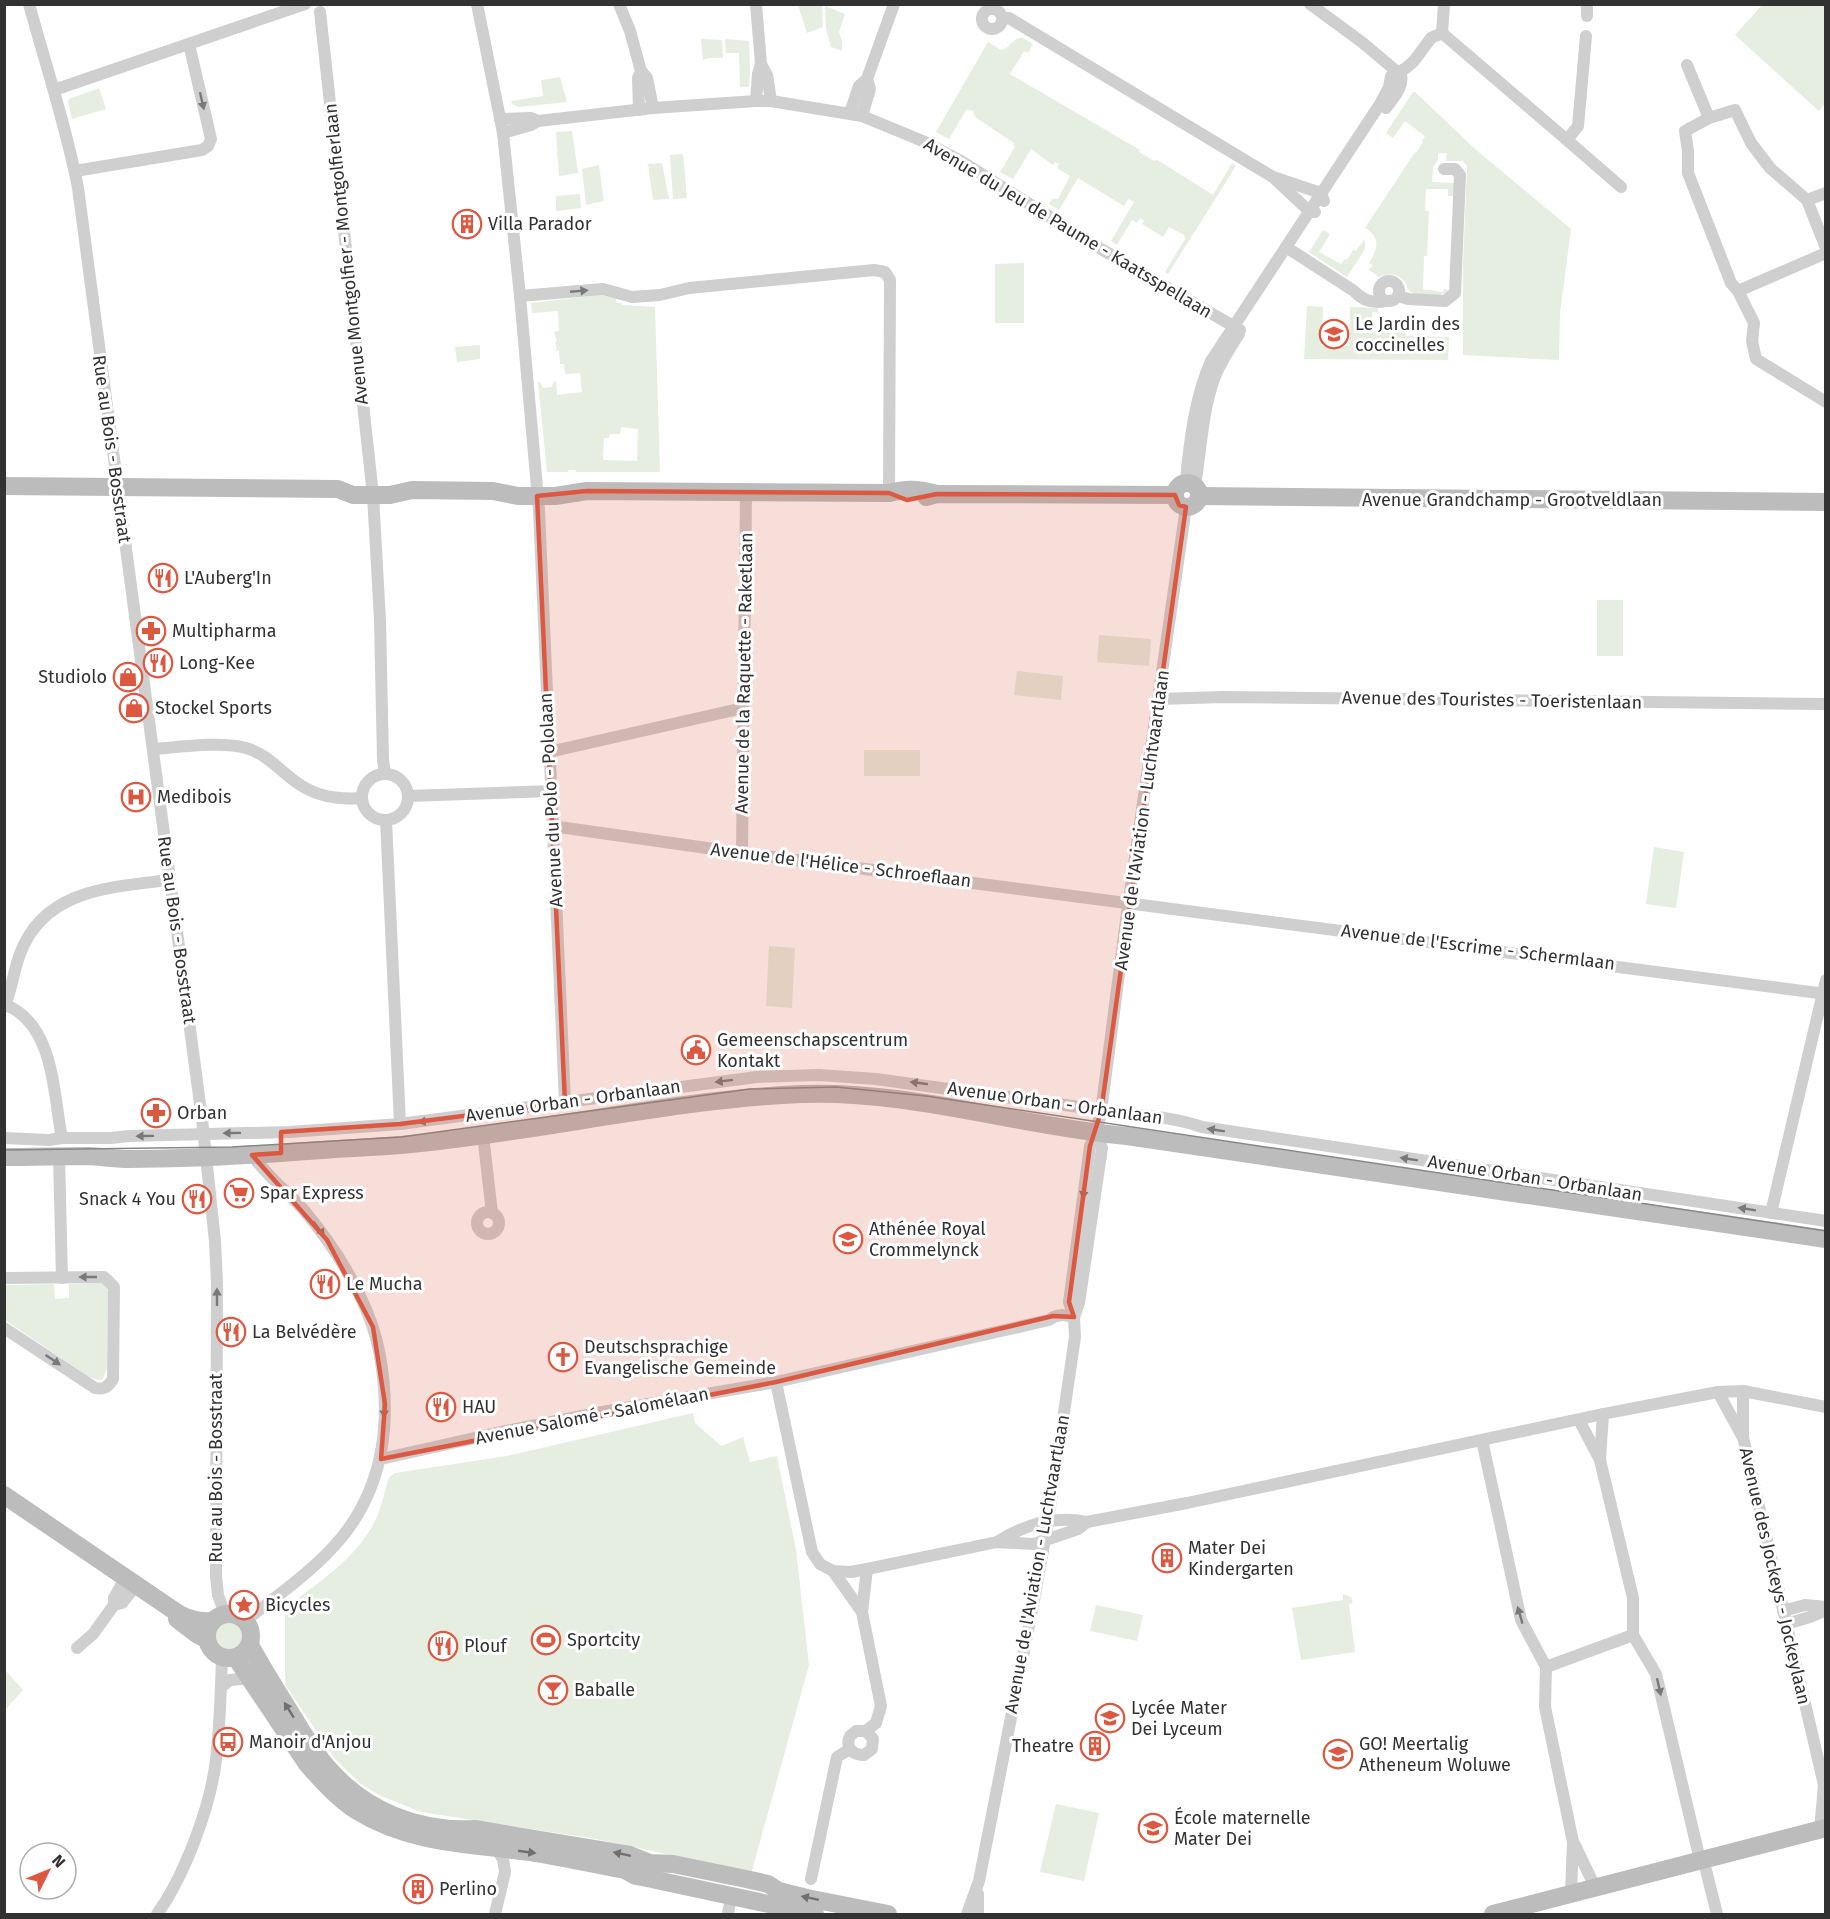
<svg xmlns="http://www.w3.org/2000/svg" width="1830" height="1919" viewBox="0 0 1830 1919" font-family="'Fira Sans',sans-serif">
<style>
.green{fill:#e5eee1;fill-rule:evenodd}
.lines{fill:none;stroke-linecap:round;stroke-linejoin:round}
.street{stroke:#cfcfcf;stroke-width:12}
.secondary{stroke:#bcbcbc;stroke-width:18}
.tram{stroke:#878787;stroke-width:1.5}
.oneway{fill:#797979}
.oneway2{fill:#707070}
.marked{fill:#dd5840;fill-opacity:0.2;stroke:#dd5840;stroke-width:4.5;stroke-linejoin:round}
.labels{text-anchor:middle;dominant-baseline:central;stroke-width:6;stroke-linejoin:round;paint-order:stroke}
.poi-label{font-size:18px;fill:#323232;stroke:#fff;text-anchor:start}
.street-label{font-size:18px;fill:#323232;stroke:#fff}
</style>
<rect width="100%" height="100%" fill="#fff"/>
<g class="green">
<polygon points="1763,4 1825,5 1825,103 1819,111 1735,35"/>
<polygon points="798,5 822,5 823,27 807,33"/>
<polygon points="825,6 845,14 839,32 842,41 842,51 831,47 826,28"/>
<path d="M1019,38h4l10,6 -5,9 -4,-2 -14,23 130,76 -1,2 15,9 2,-1 3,1 54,34 19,-32 4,3 -68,108 -3,-2 20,-33 -1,-4 -15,-8 -6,10 -21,-13 2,-3 -4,-3 -3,5 -5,-3 -15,25 -6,-4 23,-39 -6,-3 -4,7 -46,-28 -19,32 -10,-6 3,-5h6l12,-23 -13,-8 2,-4 -4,-2 -2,3 -22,-16 -18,30 -13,-7 15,-25 -2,-2 1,-2 -39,-26 -2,-6 -3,-1h-4l-17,29 -13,-7 52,-90 13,8c8,-2 10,-9 18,-12z"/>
<polygon points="701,39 722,40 723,58 709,58 703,60"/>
<polygon points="725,39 749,41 750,71 749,87 740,87 739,53 726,53"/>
<polygon points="560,77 567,102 519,107 512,104 511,101 543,96 541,80"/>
<polygon points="99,88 106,109 72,119 68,102 69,99"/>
<path d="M1413,92h2l60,57 96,80 -11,84 -1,47 -96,-5v-90l4,-99 -4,-5h-17l1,-8h-9v7l-5,7 -1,15 22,1v13h-6v-7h-22l-1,22h4l-2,45h-3l-1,33 20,3 1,-3 5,1c-8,8 -31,10 -40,0 -6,-7 1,-1 -4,-8 -7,-9 -17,-9 -26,-5l-10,-7 4,-5 -4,-2c9,-14 12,-26 -4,-35l50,-76 1,1 7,-11 -1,-1 3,-5 -20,-15 -12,17 -7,-5z"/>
<polygon points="572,131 578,173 559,176 556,132"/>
<polygon points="683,154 687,198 673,199 670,155"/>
<polygon points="662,163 669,199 653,200 648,164"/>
<polygon points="599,165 604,201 586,205 582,169"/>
<polygon points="580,194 581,208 556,211 556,196"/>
<polygon points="1323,230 1330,234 1319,252 1341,264 1345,259 1347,260 1353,250 1356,251 1364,240 1365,241 1365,249 1347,277 1309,252"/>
<polygon points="1024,263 1024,323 995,323 995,264"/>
<path d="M600,295l16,3v5h6v2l33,2 5,165h-83l-2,-2h-6l-1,2h-21l-9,-89 2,-1 3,6 9,-1 1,-5 3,-1 1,14 25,-3 -2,-19 -15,1 -1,-10h-4l-1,-14 -5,1 3,-3 -2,-6h2l-3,-10 5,-1 -1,-20 -26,2 -1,-10zM621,427l17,2 -1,32 -32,-1 -2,-2 1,-20h5l1,-4h10z"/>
<polygon points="1307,306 1323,307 1322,346 1349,346 1350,307 1378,308 1378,312 1372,312 1372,330 1405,331 1406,336 1449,337 1448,360 1304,359"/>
<polygon points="480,345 480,359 457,362 455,347"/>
<rect x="1597" y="600" width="26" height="56"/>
<polygon points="1099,635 1151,639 1149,666 1097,662"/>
<polygon points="1017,671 1063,676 1061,700 1014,695"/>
<rect x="864" y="750" width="56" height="26"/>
<polygon points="1654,847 1684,852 1676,908 1646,904"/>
<polygon points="769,946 795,948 792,1008 766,1006"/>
<polygon points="104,1283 108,1291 107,1368 103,1379 98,1380 89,1377 5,1320 4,1285 54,1284 55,1299 69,1298 69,1284"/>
<path d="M693,1413l2,10 26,23 22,-9 7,25 27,-6 19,94 13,115 -58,209 -107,-25 -54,-11 -169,-26 -42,-17 -18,-11 -26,-25 -50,-75v-76c34,-26 74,-51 92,-91 5,-13 8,-27 12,-40l6,-4 112,-17z"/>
<polygon points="1343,1594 1351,1597 1353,1603 1349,1604 1355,1652 1301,1660 1292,1608 1343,1600"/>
<polygon points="1096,1605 1143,1615 1137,1641 1090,1631"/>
<circle cx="229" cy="1636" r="16"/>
<polygon points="5,1670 23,1690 5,1710"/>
<polygon points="1056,1804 1099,1813 1084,1881 1040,1872"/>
</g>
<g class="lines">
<g class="street">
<path d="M29,4c17,62 37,122 49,184l124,931 13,122 2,42 -1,293 2,19 7,19"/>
<polyline points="477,4 503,133 520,296 539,510 565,1103"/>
<polyline points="619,4 630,31 641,71 647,78 653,108"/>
<path d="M1310,4l53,39 38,32c3,12 -8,23 -15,33"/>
<circle cx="992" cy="19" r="10"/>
<polyline points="320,12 373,495 380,620 383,760 385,774"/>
<polyline points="1587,16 1587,4"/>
<polyline points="1002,19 1009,18 1273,177 1321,193 1324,201"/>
<polyline points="1442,33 1444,4"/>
<polyline points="761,64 767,75 771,101"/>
<polyline points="1687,65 1709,118"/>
<polyline points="54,90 305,4"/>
<polyline points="756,101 758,74 761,64 756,4"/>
<polyline points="639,110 638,78 641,71"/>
<polyline points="850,113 859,86 867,79 894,4"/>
<polyline points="862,116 870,89 867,79"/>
<polyline points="500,119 531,118 538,121"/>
<polyline points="503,133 531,125 538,121 653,108 756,101 771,101 862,116 925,142 961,161 1101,249 1240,330"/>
<polyline points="1567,140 1621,187"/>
<polyline points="75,171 202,150 208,146 211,139 189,44"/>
<polyline points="1276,180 1309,211 1315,212"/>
<polyline points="1807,200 1826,193"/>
<path d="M1286,247l68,44c9,10 19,13 32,10"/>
<polyline points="1826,248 1807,200 1770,168 1751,143 1735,110 1709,118 1685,131 1688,151 1688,173 1731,283 1738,291 1754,323 1752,341 1756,359 1826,402"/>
<circle cx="1389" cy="291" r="10"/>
<polyline points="1738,291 1826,253"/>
<polyline points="520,296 603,289 632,297 660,295 689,288 874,270 885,272 890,280 889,493"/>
<polyline points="1398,296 1408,299 1445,301 1455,293 1460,175 1455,169 1444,169"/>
<path d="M1181,484l5,-5c4,-40 9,-82 25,-118l169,-257 9,-17 2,-11 15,-8 8,-7 17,-23 11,-5 125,107 11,-14 8,-90"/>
<path d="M1195,486c6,-35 7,-73 19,-107 6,-16 16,-31 25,-45"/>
<polyline points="1159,699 1223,697 1826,704"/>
<path d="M153,749c26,-2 69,-8 93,-1 21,6 33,22 50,34 20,15 42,18 66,16"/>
<polyline points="549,752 743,708"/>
<circle cx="385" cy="797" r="23"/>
<polyline points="408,796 551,791"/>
<polyline points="386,820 400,1124"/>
<polyline points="552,826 742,853 1826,994"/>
<polyline points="742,853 746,493"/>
<path d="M6,1005c49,20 47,90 56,133"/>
<path d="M4,1007c8,-16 9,-35 16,-53 24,-65 91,-67 150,-74"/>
<polyline points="483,1135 492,1213"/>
<path d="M4,1138l45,2 13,-2h49l18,-2 161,-4 110,-8 357,-47 62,-2 57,4 203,28c40,9 84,6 123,20l624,94"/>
<polyline points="59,1156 62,1278"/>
<circle cx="488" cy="1223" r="11"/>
<polyline points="1771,1213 1826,980"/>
<path d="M4,1278l100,-1 10,10 -1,92c-5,8 -9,11 -18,9l-91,-60"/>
<polyline points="1074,1317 1079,1303 1102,1148 1096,1133"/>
<polyline points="776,1382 812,1552 820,1564 833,1571 862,1612"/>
<polyline points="1743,1391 1743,1437 1824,1785"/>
<polyline points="1718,1392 1742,1436"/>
<polyline points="1579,1420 1600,1460 1633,1598 1633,1635 1656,1674 1700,1860"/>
<polyline points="1482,1440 1521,1620 1546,1667 1545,1707 1573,1842 1571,1893"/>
<path d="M381,1459l120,-27 101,-20 174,-30 273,-62c8,-7 16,-5 25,-3"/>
<polyline points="1600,1459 1603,1414"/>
<path d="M997,1542c27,-17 58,-27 90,-20l100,-19 416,-89 115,-22 25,-1 83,16"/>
<polyline points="833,1571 851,1572 867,1569 997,1542 1034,1544 1078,1529 1087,1522"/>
<polyline points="126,1577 114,1598 114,1605 122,1603 137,1584"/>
<polyline points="1783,1611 1805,1605 1826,1607"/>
<path d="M245,1621c33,-26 71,-52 97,-84 43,-53 50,-120 37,-186 -7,-38 -30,-80 -52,-111 -8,-11 -16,-22 -25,-32 -17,-18 -36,-33 -50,-53"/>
<polyline points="1786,1624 1810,1617 1826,1610"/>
<polyline points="77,1648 93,1634 114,1605"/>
<polyline points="1546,1667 1633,1635"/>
<polyline points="221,1687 230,1680 251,1678"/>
<path d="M866,1731l7,8 -1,10 -8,6c-12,0 -19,-8 -14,-19l6,-5h10l10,-8 5,-17 -19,-94 5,-43"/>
<polyline points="1820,1830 1824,1785 1826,1788"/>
<polyline points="1575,1845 1595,1887"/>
<polyline points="1706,1870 1717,1914"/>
<polyline points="811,1879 837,1757 850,1749"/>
<path d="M157,1914c27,-37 54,-108 59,-155 4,-33 5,-68 6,-102"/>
<polyline points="495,1914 505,1872 503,1859 496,1848"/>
<polyline points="728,1914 731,1897"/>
<polyline points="967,1914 979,1881 1035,1595 1048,1522 1075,1337 1074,1317 1069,1302 1090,1146 1096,1133 1101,1112 1127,913 1186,507"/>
<polyline points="978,1914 978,1894"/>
</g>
<g class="secondary">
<circle cx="1187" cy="495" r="12"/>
<path d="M4,486l334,3 15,6h37l22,-5 81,1 25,5h37l32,-5 302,2c18,-5 30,-4 48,1"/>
<polyline points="1199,496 1826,502"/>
<polyline points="926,497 937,494 1175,495"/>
<path d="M4,1157c29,0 57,-1 86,-1 13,1 26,3 39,3 65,0 129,-4 193,-9 26,-2 53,-3 79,-5 133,-12 267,-45 400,-51 110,-4 217,32 326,42l699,103"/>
<path d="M4,1495l175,119c11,6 20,8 33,7"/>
<circle cx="229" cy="1636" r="22"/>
<polyline points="177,1619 198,1635 206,1639"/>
<path d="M250,1645c12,22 26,44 40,67 12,19 23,39 38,56 37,43 91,64 147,61l155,26 20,8 23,1 73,15 22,5 11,7 28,7 81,16"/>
<path d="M236,1658l71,106c15,17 31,35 50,47 53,33 114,33 173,41 32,5 64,12 95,18l11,6 11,2 168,36"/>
<polyline points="1493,1914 1826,1828"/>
</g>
<polyline class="tram" points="4,1150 232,1147 401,1137 750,1089 836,1087 926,1096 1826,1231"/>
</g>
<defs><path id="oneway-solid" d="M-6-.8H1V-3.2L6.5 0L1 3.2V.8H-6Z" transform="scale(1.5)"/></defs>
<g class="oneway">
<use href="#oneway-solid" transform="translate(202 101) rotate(77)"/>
<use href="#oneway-solid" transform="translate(579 291) rotate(-5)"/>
<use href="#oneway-solid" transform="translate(724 1081) rotate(173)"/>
<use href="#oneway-solid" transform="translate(919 1083) rotate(-172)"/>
<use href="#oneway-solid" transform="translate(427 1121) rotate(173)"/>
<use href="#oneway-solid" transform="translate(1216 1130) rotate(-171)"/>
<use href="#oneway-solid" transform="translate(232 1133) rotate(179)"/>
<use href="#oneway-solid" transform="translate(145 1136) rotate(179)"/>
<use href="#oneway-solid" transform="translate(1409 1159) rotate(-171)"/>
<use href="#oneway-solid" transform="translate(1084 1190) rotate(98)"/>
<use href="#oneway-solid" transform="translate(1747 1209) rotate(-171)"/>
<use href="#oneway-solid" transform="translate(319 1229) rotate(53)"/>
<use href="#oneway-solid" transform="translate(88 1277) rotate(180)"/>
<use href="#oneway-solid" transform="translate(217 1297) rotate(-90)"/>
<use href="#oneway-solid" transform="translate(53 1360) rotate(34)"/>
<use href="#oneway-solid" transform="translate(384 1409) rotate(89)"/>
<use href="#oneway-solid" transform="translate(1520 1615) rotate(-106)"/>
<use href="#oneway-solid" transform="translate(1659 1687) rotate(77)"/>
</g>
<g class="oneway2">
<use href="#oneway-solid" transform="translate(289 1710) rotate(-122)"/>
<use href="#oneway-solid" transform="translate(527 1852) rotate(8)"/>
<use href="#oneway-solid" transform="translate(622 1854) rotate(-168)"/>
<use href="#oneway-solid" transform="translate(810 1898) rotate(-168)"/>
</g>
<path class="marked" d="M587,491l302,2 18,7 30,-6 238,1 4,10 7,2 -85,605 -11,34 -21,156 5,15 -21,-1 -277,66 -395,77 4,-55 -12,-77 -46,-87 -75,-85 29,-2v-21l119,-8 165,-21 -28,-607z"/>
<defs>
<g id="building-ring" transform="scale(1.5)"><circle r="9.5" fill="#fff" stroke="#dd5840" stroke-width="1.5"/><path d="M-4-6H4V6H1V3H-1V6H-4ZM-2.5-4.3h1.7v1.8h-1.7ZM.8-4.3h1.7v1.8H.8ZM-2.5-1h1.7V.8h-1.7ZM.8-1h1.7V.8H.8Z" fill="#dd5840"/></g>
<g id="school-ring" transform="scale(1.5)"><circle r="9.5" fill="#fff" stroke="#dd5840" stroke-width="1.5"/><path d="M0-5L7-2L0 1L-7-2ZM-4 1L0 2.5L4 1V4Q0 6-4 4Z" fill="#dd5840"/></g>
<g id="restaurant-ring" transform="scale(1.5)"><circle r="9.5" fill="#fff" stroke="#dd5840" stroke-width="1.5"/><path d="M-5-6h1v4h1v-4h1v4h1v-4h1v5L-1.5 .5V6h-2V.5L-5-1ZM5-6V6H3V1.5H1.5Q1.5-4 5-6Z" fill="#dd5840"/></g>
<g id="pharmacy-ring" transform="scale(1.5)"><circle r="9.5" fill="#fff" stroke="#dd5840" stroke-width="1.5"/><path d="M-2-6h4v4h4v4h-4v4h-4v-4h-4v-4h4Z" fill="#dd5840"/></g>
<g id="shop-ring" transform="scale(1.5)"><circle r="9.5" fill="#fff" stroke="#dd5840" stroke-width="1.5"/><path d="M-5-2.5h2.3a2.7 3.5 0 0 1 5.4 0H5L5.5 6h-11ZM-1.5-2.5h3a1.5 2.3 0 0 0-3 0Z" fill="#dd5840"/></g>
<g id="hospital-ring" transform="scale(1.5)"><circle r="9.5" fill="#fff" stroke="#dd5840" stroke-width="1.5"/><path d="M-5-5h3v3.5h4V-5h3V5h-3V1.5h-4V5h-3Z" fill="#dd5840"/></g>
<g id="civic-ring" transform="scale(1.5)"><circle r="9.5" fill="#fff" stroke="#dd5840" stroke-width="1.5"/><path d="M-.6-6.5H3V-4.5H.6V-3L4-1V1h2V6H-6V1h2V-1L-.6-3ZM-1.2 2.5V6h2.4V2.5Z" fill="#dd5840"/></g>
<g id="supermarket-ring" transform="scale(1.5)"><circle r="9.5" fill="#fff" stroke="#dd5840" stroke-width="1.5"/><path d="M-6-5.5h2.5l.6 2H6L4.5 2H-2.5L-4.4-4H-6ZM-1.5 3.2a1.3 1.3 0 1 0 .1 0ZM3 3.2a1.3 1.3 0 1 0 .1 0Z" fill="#dd5840"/></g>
<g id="church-ring" transform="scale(1.5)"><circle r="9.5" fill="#fff" stroke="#dd5840" stroke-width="1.5"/><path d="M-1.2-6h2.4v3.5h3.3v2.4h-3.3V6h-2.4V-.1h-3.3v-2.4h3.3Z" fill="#dd5840"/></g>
<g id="sight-ring" transform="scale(1.5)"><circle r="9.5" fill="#fff" stroke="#dd5840" stroke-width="1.5"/><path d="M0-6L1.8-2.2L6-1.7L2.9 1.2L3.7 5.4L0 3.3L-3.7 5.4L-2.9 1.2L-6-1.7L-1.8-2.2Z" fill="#dd5840"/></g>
<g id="stadium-ring" transform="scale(1.5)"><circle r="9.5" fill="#fff" stroke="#dd5840" stroke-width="1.5"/><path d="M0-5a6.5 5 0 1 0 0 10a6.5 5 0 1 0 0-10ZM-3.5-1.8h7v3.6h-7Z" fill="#dd5840"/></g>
<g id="bar-ring" transform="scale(1.5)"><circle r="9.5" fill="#fff" stroke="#dd5840" stroke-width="1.5"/><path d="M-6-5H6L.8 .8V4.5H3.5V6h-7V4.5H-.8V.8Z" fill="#dd5840"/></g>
<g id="bus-ring" transform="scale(1.5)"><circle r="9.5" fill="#fff" stroke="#dd5840" stroke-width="1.5"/><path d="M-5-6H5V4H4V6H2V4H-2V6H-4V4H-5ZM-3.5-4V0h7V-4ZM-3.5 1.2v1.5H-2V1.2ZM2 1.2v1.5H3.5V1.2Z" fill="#dd5840"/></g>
</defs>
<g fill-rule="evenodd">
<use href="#building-ring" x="467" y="224"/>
<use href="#school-ring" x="1334" y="334"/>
<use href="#restaurant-ring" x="163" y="578"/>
<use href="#pharmacy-ring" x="151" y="631"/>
<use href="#restaurant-ring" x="158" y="663"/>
<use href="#shop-ring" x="128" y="677"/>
<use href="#shop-ring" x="134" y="708"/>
<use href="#hospital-ring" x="136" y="797"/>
<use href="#civic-ring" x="696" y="1050"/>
<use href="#pharmacy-ring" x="156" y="1113"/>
<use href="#supermarket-ring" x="239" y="1193"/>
<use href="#restaurant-ring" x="197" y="1199"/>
<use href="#school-ring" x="848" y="1239"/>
<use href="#restaurant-ring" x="325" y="1284"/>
<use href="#restaurant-ring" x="231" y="1332"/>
<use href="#church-ring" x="563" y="1357"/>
<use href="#restaurant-ring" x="441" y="1407"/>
<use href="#building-ring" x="1167" y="1558"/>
<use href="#sight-ring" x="244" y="1605"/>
<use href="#stadium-ring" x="546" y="1640"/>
<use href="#restaurant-ring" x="443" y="1646"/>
<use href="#bar-ring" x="553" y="1690"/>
<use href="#school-ring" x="1110" y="1718"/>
<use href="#bus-ring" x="228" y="1742"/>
<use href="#building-ring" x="1095" y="1746"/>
<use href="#school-ring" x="1338" y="1754"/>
<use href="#school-ring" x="1153" y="1828"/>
<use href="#building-ring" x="418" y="1889"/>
</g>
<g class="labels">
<g class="poi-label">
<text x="488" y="224">Villa Parador</text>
<text x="1355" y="324">Le Jardin des<tspan x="1355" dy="21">coccinelles</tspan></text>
<text x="184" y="578">L'Auberg'In</text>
<text x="172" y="631">Multipharma</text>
<text x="179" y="663">Long-Kee</text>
<text x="107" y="677" text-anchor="end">Studiolo</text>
<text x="155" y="708">Stockel Sports</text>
<text x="157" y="797">Medibois</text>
<text x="717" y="1040">Gemeenschapscentrum<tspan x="717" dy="21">Kontakt</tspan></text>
<text x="177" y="1113">Orban</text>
<text x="260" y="1193">Spar Express</text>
<text x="176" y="1199" text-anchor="end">Snack 4 You</text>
<text x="869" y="1229">Athénée Royal<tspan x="869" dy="21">Crommelynck</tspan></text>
<text x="346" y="1284">Le Mucha</text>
<text x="252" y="1332">La Belvédère</text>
<text x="584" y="1347">Deutschsprachige<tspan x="584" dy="21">Evangelische Gemeinde</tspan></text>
<text x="462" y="1407">HAU</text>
<text x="1188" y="1548">Mater Dei<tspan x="1188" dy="21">Kindergarten</tspan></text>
<text x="265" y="1605">Bicycles</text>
<text x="567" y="1640">Sportcity</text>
<text x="464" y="1646">Plouf</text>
<text x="574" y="1690">Baballe</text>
<text x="1131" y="1708">Lycée Mater<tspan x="1131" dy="21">Dei Lyceum</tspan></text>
<text x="249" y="1742">Manoir d'Anjou</text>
<text x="1359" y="1744">GO! Meertalig<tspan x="1359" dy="21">Atheneum Woluwe</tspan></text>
<text x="1074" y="1746" text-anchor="end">Theatre</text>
<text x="1174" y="1818">École maternelle<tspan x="1174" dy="21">Mater Dei</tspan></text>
<text x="439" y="1889">Perlino</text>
</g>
<g class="street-label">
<text transform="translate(1068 228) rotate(31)">Avenue du Jeu de Paume - Kaatsspellaan</text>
<text transform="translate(346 254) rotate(-96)">Avenue Montgolfier - Montgolfierlaan</text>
<text transform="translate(112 449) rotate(82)">Rue au Bois - Bosstraat</text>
<text x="1512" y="500">Avenue Grandchamp - Grootveldlaan</text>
<text transform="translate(744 673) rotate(-89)">Avenue de la Raquette - Raketlaan</text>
<text transform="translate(1492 700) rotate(1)">Avenue des Touristes - Toeristenlaan</text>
<text transform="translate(551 800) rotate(-93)">Avenue du Polo - Pololaan</text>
<text transform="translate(1142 820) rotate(-82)">Avenue de l'Aviation - Luchtvaartlaan</text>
<text transform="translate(841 865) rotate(7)">Avenue de l'Hélice - Schroeflaan</text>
<text transform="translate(177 930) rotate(82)">Rue au Bois - Bosstraat</text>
<text transform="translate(1478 947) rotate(7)">Avenue de l'Escrime - Schermlaan</text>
<text transform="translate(573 1101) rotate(-8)">Avenue Orban - Orbanlaan</text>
<text transform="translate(1055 1103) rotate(8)">Avenue Orban - Orbanlaan</text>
<text transform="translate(1535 1178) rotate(9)">Avenue Orban - Orbanlaan</text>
<text transform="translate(592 1416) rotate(-11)">Avenue Salomé - Salomélaan</text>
<text transform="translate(216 1468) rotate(-90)">Rue au Bois - Bosstraat</text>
<text transform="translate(1037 1564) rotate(-80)">Avenue de l'Aviation - Luchtvaartlaan</text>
<text transform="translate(1775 1576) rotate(77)">Avenue des Jockeys - Jockeylaan</text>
</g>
</g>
<rect width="1830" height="1919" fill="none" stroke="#323232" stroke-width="12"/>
<g transform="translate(48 1871) rotate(47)"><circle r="28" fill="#ffffff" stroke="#adadad" stroke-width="1.5"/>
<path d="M0-4.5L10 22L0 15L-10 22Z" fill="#dd5840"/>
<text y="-9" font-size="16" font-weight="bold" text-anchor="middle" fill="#323232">N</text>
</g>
</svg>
